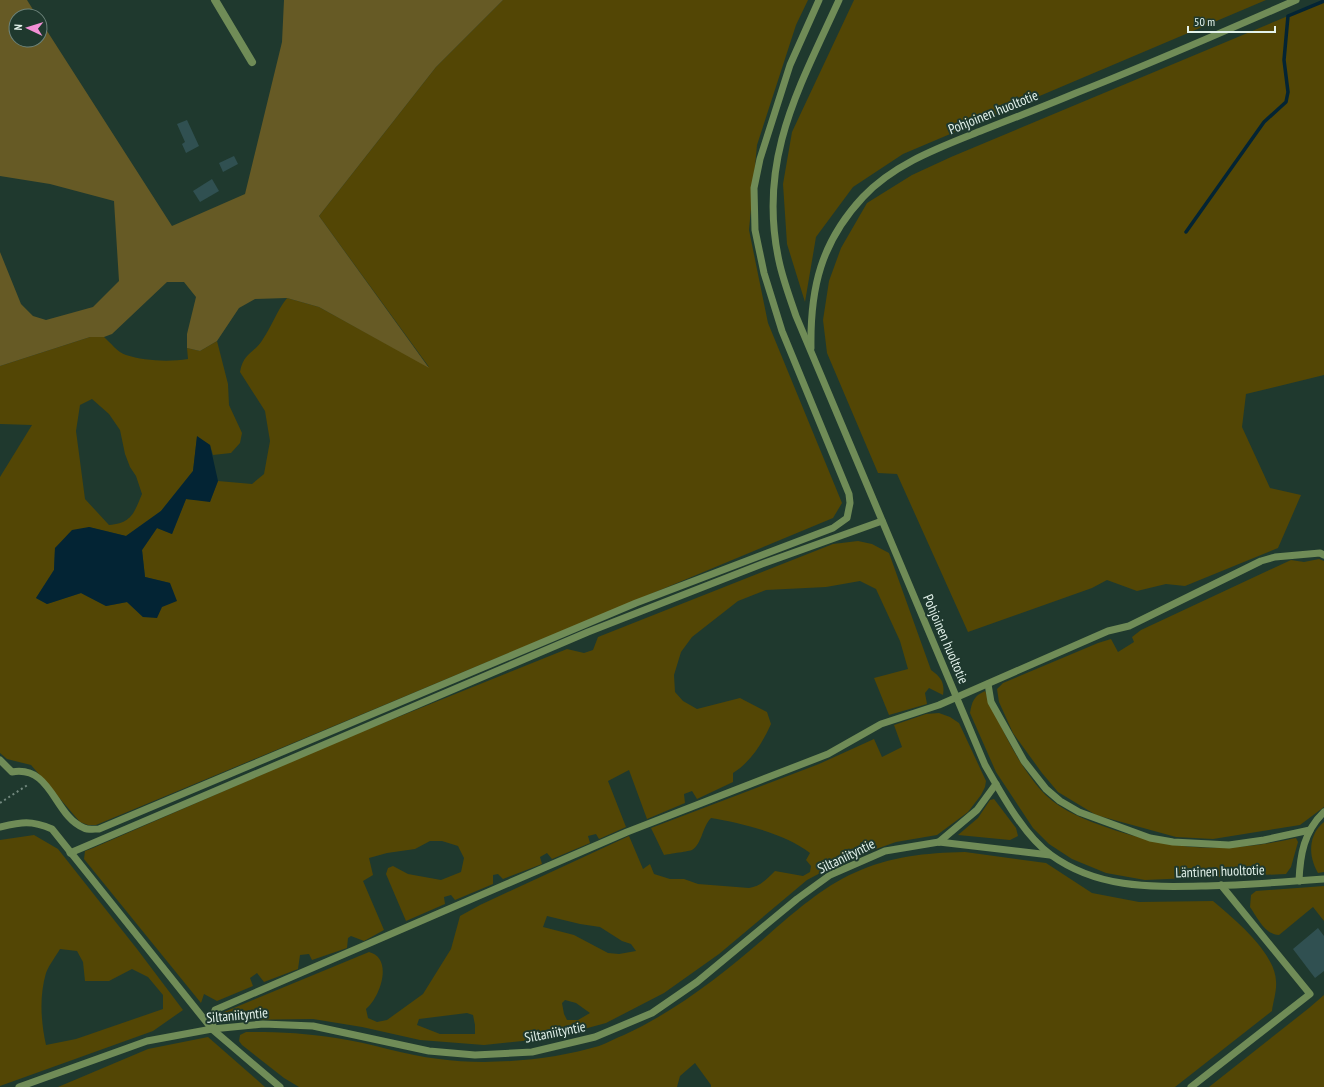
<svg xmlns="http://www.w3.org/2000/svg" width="1324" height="1087" viewBox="0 0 1324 1087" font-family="'PT Sans Narrow',sans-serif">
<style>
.green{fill:#534605;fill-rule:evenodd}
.forest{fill:#665a25}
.water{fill:#032434}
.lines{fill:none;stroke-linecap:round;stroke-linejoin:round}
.stream{stroke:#032434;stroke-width:3.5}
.building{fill:#305051}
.path{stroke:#73897f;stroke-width:2;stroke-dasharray:2 3;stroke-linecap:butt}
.service{stroke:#708c57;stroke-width:7}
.minor{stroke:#708c57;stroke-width:8}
.labels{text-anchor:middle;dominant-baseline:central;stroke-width:4;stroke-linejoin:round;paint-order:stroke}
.street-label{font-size:14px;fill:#e3f2eb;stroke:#1f392e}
</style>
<rect width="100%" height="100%" fill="#1f392e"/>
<g class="green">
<path d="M503,0h305l-12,25 -39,120 -8,85 19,93 74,180 -9,15 -737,307h-8l-8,-3 -49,-57 -24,-6 -7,-6v-276l32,-52 -32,-1v-58l90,-29h14c6,5 14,16 22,18 18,6 43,7 62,4l-1,-11 13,3 17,-10 11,43 1,21 13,28 -2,10 -9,10 -18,2 -3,-10 -13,-8 -4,34 -32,40 -35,25 -37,-9 -34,21 -1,22 -18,28 11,6 34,-11 25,13 21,-4 16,15 27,-34 -25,-6 -3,-27 15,-22 15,6 14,-35 24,2 8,-20 34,3 12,-10 6,-33 -5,-30 -25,-39c3,-19 15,-19 23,-33 9,-13 13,-27 24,-41l32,9 110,60 -110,-151 117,-149zM92,399l17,15 11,16 5,24 5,13 6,9 6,18c-8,19 -10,29 -33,31l-24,-26 -9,-68 4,-26z"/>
<polygon points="854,0 1266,0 903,154 853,187 816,237 805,302 787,244 783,184 792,132"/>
<polygon points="1324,1 1324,375 1246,394 1242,427 1270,488 1301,495 1278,548 1185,586 1166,584 1137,591 1107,580 1092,588 968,632 897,474 878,473 827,353 823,320 829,281 841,248 867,203 912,175 951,157"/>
<path d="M858,541l14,3 17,9 42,117c10,7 14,13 12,25l-14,-7 -4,5 2,11 -38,11 -15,-37 34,-9 -8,-28 -24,-52 -16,-8 -34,6 -60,3 -28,11 -46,36 -11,15 -7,23 1,17 8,9 14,8 43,-11 27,14 4,12c-8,18 -20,38 -38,49v9l-36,17 -5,-8 -8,3 1,9 -38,16 -18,-49 -21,11 18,46 -27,12 -3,-5 -8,2 2,7 -38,16 -5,-6 -7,4 2,7 -39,15 -5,-5 -5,1v9l-38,16 -4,-5 -7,2 1,7 -39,17 -20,-47 2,-6 5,-2 15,8 33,6 20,-8 3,-14 -6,-12 -16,-5h-12l-15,8 -28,4 -18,5 4,17 -10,6 21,49 -20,11 -13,-5 -3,2 -1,10 -35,12 -3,-6 -9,1 -2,14 -34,13 -7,-9 -7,5 3,8 -36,15 -13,-7 -3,9 -117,-144 1,-8 8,-3 248,-108 226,-91 17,4 9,-3 5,-13 235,-93z"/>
<polygon points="1319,559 1324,561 1324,807 1300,825 1213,839 1176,837 1096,815 1058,792 1042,773 1013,733 999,702 997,689 1003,683 1098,643 1111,639 1118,652 1134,642 1132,637 1141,630 1291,560 1304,562"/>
<path d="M985,691c15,34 30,68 54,97 16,19 39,29 61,37 71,26 122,29 196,13l2,4 -7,25 -5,7 -141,6 -39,-7 -34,-14 -23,-15 -16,-16 -37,-56 -26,-59c2,-12 4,-17 15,-22z"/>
<path d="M939,713l11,4 9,6 27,58 -1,6 -4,8 -13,17 -31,23 -41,7 -51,18 -38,20 -88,74 -55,39 -58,30 -55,15 -67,7 -64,-5 -58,-13 -49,-8 -86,1 -5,-3 2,-5 145,-60c25,6 11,46 -3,57l2,9 9,4 10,-2 36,-26 28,-45 9,-33 20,-11 149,-69 14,33 7,-5 4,10 16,5h14l14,5 51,4c11,-1 19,-10 26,-17l28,5 7,-4 1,-6 -5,-6 4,-7c-24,-19 -68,-30 -99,-35 -9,9 -9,26 -19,32 -2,1 -23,4 -28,5l-13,-27 168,-64 55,-25 8,18 20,-10 -8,-22 32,-11zM547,916l33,8 20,3 22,14 9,3 5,7 -17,3 -11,-1 -34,-18 -31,-8zM565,1000l11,3 14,10 -12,7h-11l-3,-6 -2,-11zM467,1013l6,2 2,10v9h-35l-23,-9 2,-6z"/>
<polygon points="994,799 1016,828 1018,836 1010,840 958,835 978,818 990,800"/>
<path d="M1324,822v50l-6,1c-10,-17 -10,-38 6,-51z"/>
<path d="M34,835l24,14 79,100 46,61 -30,21 -153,55v-246zM60,949l17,2 6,11 2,19h24l23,-12 16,8 15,18v14l-87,30 -30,6c-5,-23 -7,-48 0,-72 3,-8 10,-17 14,-24z"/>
<path d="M965,852l81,11 46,30 47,9 74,-1c20,17 62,51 63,80 1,10 -3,21 -4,30l-97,76h-464v-2l-16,-22 -15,13 -3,11h-378l-15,-9 -42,-33 -3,-4 1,-6 6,-3c30,0 60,1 90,6 35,5 68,17 103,21 49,7 113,1 160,-13 8,-3 17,-8 25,-11 54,-25 100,-62 144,-100 25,-22 56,-49 86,-62 37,-17 71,-20 111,-21z"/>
<path d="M1324,886v35l-11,-14 -34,28c-14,0 -22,-18 -29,-28l1,-12 5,-4z"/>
<polygon points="1324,995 1324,1087 1209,1087 1309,1008"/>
<polygon points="208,1037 265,1087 58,1087 148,1049"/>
</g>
<polygon class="forest" points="0,0 27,0 37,16 16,16 16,40 40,40 40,20 172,226 245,194 282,42 284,0 503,0 436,67 319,216 429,368 319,307 287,298 255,299 239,308 217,341 200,351 187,348 187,334 196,297 184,282 167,282 112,334 104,337 90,337 0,366 0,252 21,304 33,316 46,320 93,307 119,281 114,201 50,184 0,176"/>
<polygon class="water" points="197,436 210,445 218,481 210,502 186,499 172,534 157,528 142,550 145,577 170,583 177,601 162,607 157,618 143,617 127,602 106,606 81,593 47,604 36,598 54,570 55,548 72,530 89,527 126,536 161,511 193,471"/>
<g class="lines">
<polyline class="stream" points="1186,232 1264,122 1286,102 1288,92 1284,60 1288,16 1324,1"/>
</g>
<g class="building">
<polygon points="187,120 199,146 186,153 182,144 185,142 177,124"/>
<polygon points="234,156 238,164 223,172 219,163"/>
<polygon points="212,179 219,191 200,202 193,191"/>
<polygon points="1318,928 1324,936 1324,971 1315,978 1293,949"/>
</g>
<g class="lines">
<polyline class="path" points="0,803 29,784"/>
<g class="service">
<path d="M839,0c-40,88 -82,160 -60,261 4,19 11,37 17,55l189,449c16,28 39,71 66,90 47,34 100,32 155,31 39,-1 79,-4 118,-7"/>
<path d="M811,348c-1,-60 10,-106 52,-151 32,-34 78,-50 120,-67 31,-12 62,-24 93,-37 74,-29 147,-61 220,-93"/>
<polyline points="988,684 991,702 1024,761 1046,789 1060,801 1079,812 1150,838 1173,842 1229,845 1264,840 1310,830"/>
<path d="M0,760l12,12c40,-7 42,44 72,56 4,2 10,1 15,1l537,-226 197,-75 14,-10 3,-15 -1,-9 -67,-163 -18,-58 -9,-43 -1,-42 6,-29 30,-94 29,-65"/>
<path d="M0,827c22,-5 31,-7 52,2l160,200"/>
<polyline points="939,842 977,810 996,784"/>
<polyline points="70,853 588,632 762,564 882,521"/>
<path d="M1299,881c1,-26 5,-50 25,-69"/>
<polyline points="19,1087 147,1041 212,1029 263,1024 313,1026 429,1051 475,1055 532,1052 595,1037 652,1013 697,982 797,899 830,875 885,851 939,842 1050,855"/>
<polyline points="280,1087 212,1029 215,1010 627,832 828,754 881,724 939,705 1108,631 1129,626 1261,561 1275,557 1320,553 1324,555"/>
<polyline points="1191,1087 1310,994 1221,885"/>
</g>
<polyline class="minor" points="215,0 252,62"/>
</g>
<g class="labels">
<g class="street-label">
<text transform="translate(993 112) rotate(-22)">Pohjoinen huoltotie</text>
<text transform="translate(946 639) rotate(67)">Pohjoinen huoltotie</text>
<text transform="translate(846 856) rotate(-26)">Siltaniityntie</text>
<text transform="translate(1220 871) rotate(-2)">Läntinen huoltotie</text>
<text transform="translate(237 1015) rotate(-5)">Siltaniityntie</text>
<text transform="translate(555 1032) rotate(-11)">Siltaniityntie</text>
</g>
</g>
<g transform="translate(28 28) rotate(274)"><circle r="19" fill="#1f392e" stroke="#6d837a"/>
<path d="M0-3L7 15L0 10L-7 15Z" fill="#f391d6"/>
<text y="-6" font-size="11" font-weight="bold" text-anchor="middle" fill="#e3f2eb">N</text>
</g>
<path d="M1188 26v6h87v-6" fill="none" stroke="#e3f2eb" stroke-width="2"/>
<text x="1194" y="26" font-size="12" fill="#e3f2eb" stroke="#1f392e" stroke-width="3" paint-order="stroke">50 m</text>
</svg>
